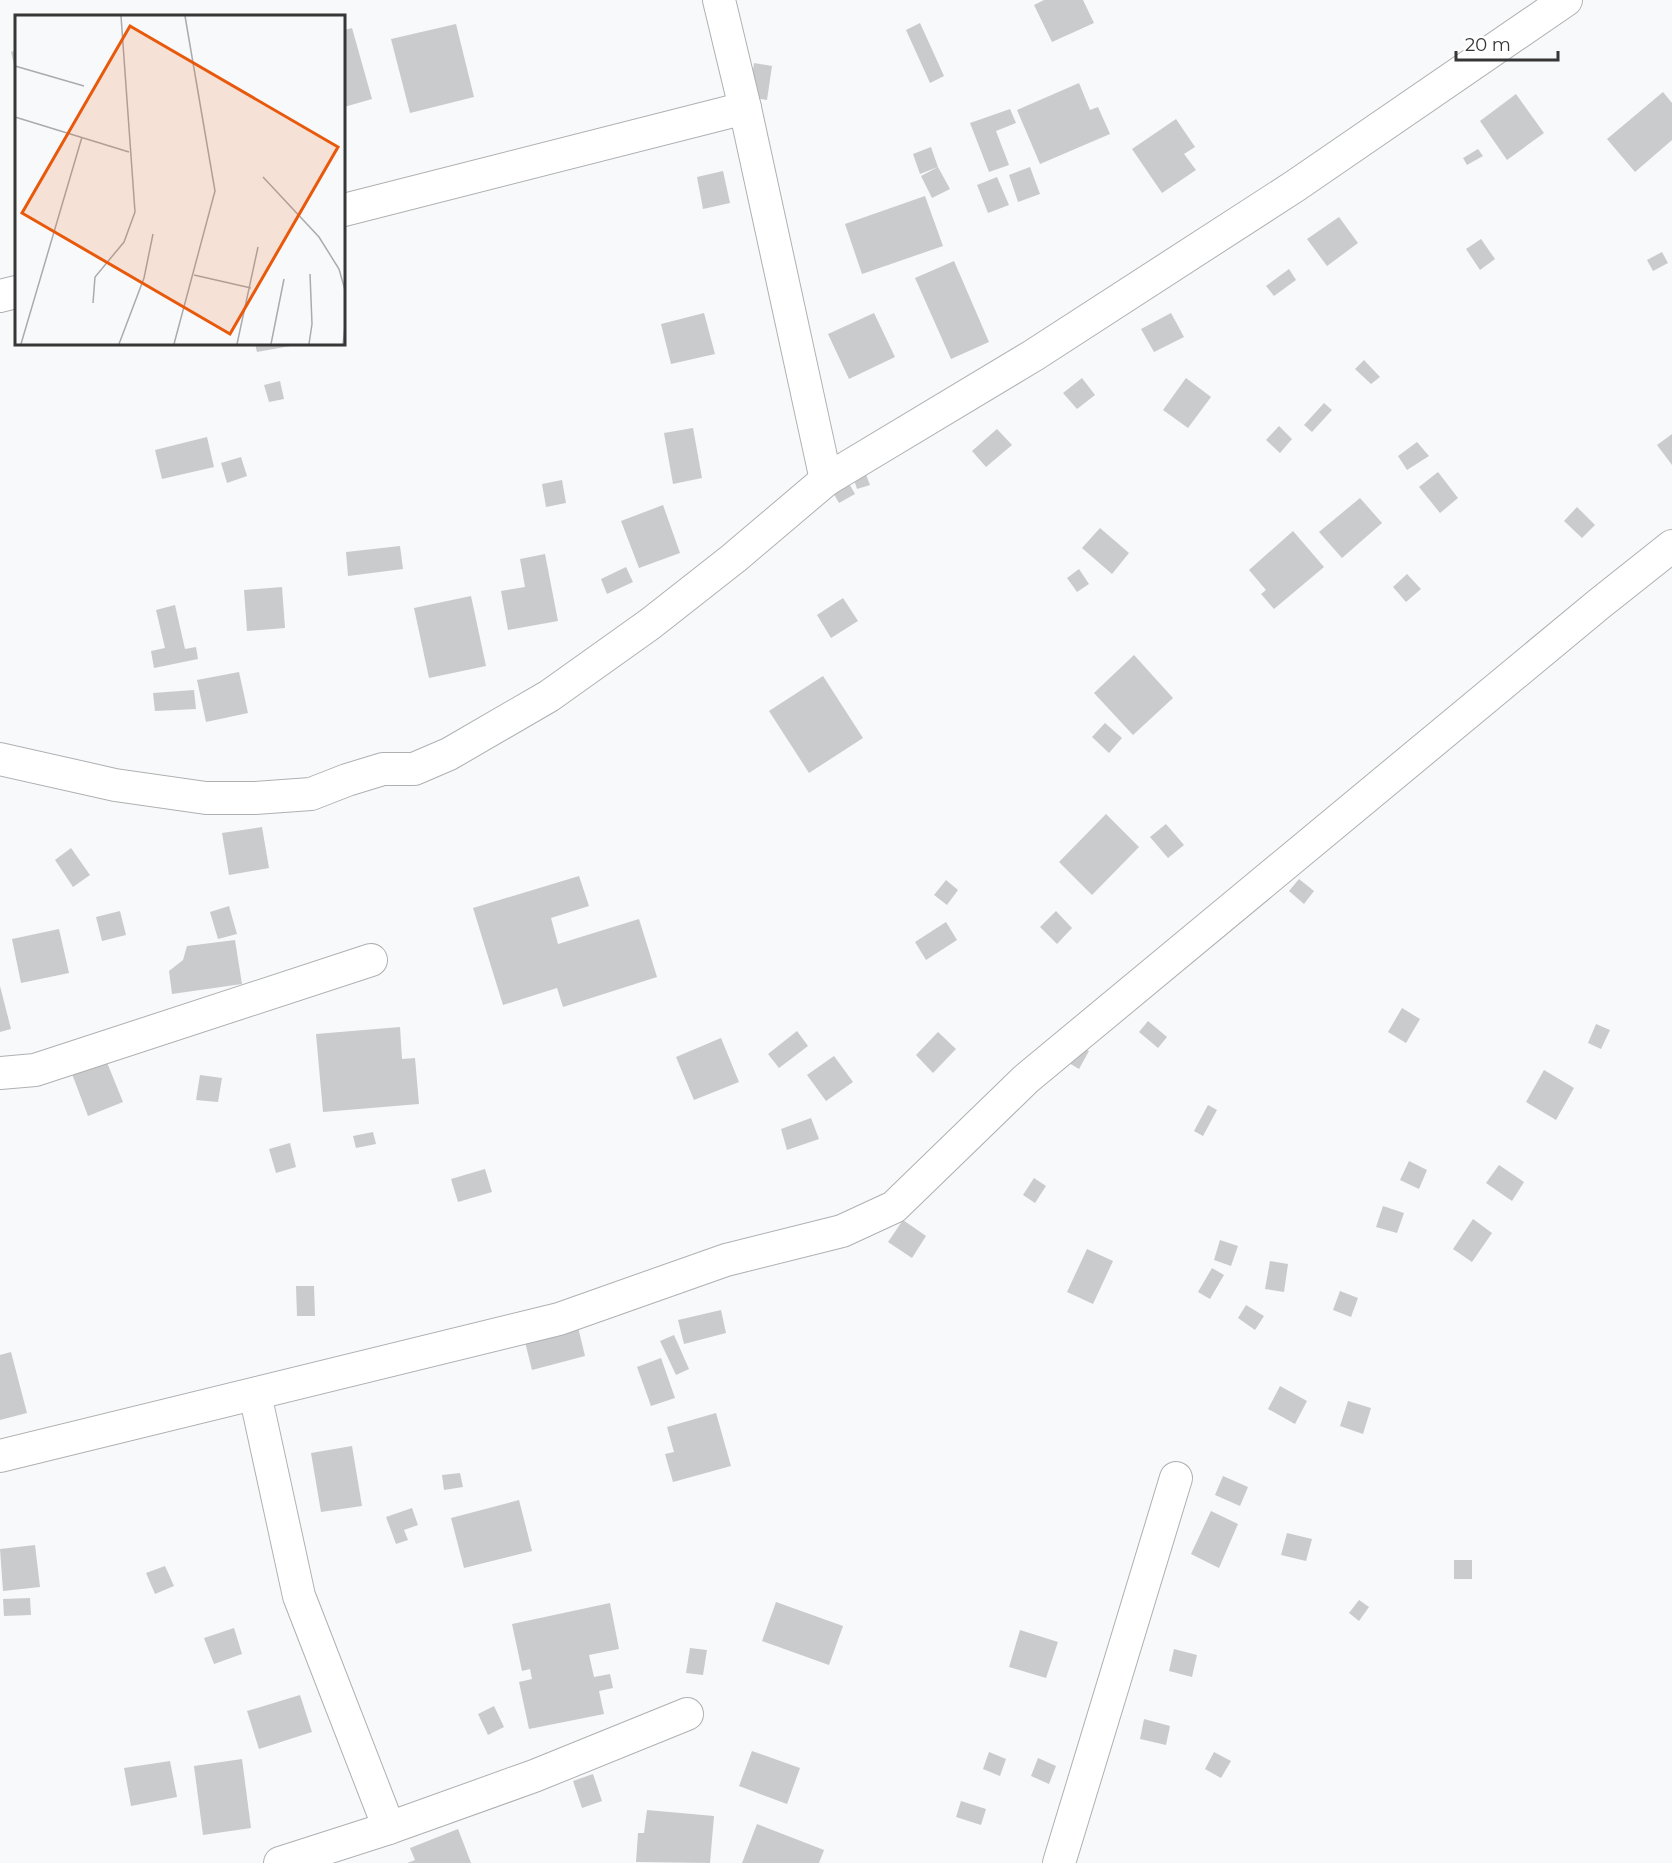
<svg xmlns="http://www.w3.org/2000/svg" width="1672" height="1863" viewBox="0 0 1672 1863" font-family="Montserrat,sans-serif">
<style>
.building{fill:#cacbcd}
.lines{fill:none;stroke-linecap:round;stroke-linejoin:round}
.street-casing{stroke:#afb0b1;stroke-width:34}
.street{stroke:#fff;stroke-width:32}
.inset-road{fill:none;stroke:#aaabad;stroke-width:1.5}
.view{fill:#e8590c;fill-opacity:0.15;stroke:#e8590c;stroke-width:3}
.inset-edge{fill:none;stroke:#363637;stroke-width:3}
</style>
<rect width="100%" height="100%" fill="#f8f9fb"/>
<g class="building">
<polygon points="1044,0 1083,0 1094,23 1052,42 1034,5"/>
<polygon points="920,23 944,76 930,83 906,30"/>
<polygon points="456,24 474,97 410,113 391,39"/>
<polygon points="352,28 372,99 344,107 344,30"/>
<polygon points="16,50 16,72 11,52"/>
<polygon points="754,63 772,66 767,100 749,97"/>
<polygon points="1079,83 1090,110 1098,107 1110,134 1040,164 1017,110"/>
<polygon points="1663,92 1672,103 1672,140 1635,172 1607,139"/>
<polygon points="1516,94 1544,133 1507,160 1480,121"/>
<polygon points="1010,109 1016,123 996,131 1009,165 989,172 970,123"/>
<polygon points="1176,119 1195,147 1184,154 1196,170 1162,193 1132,149"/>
<polygon points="931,147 938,167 950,189 932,198 921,176 938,167 920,174 913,154"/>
<polygon points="1478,149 1483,156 1467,165 1463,158"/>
<polygon points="1030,167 1040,194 1018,202 1009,175"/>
<polygon points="723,171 730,203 703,209 697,177"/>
<polygon points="997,177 1009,205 988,213 977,185"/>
<polygon points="925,196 943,246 862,274 845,224"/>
<polygon points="1339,217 1358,243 1327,266 1307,239"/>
<polygon points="1481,239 1495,259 1480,270 1466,249"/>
<polygon points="1662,252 1668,263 1653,271 1647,260"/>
<polygon points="954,261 989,342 951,359 915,278"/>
<polygon points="1289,269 1296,280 1274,296 1266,286"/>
<polygon points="704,313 715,354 671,364 661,324"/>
<polygon points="874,313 895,357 849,379 828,334"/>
<polygon points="1171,313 1184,337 1154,352 1141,329"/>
<polygon points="255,344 296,344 296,345 257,352"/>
<polygon points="1364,360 1380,377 1371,384 1355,369"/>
<polygon points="1082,378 1095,395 1077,409 1063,393"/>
<polygon points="1186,378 1211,397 1188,428 1163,410"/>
<polygon points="280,381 284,399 269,402 264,385"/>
<polygon points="1324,403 1332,410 1312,432 1304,425"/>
<polygon points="1279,426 1292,439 1280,453 1266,440"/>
<polygon points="693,428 702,478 673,484 664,433"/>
<polygon points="997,429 1012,445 986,467 972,451"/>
<polygon points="1672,434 1672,465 1657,445"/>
<polygon points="207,437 214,467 162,479 155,450"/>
<polygon points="1417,442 1429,456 1407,470 1398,456"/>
<polygon points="241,457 247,476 227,483 221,463"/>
<polygon points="864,469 870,485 857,489 852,473"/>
<polygon points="1438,472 1458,498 1440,513 1419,487"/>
<polygon points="562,480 566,503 546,507 542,484"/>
<polygon points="847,480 855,494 839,503 831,489"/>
<polygon points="1360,498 1382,523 1342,558 1319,532"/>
<polygon points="663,505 680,553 639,568 621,521"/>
<polygon points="1577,507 1595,525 1582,538 1564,521"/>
<polygon points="1100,528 1129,553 1112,574 1082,548"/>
<polygon points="1293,531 1324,567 1274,609 1261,594 1266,590 1249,570"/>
<polygon points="400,546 403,569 348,576 346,552"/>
<polygon points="545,554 558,621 508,630 501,591 525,587 520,559"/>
<polygon points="626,567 633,582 607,594 601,579"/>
<polygon points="1079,569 1089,584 1077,592 1067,578"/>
<polygon points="1407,574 1421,589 1406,602 1393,587"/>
<polygon points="282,587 285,628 247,631 244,590"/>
<polygon points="471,596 486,666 429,678 414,608"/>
<polygon points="843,598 858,621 831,638 817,615"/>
<polygon points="175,605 185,649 196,647 198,659 154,668 151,651 165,648 156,610"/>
<polygon points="1134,655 1173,698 1133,735 1094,693"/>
<polygon points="239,672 248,713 206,722 197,680"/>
<polygon points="823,676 863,738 809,773 769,711"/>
<polygon points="194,690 196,709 155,711 153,693"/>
<polygon points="1105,723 1122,738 1109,753 1092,737"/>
<polygon points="1106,814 1139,847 1092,895 1059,862"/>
<polygon points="1166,824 1184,845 1168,858 1150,837"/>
<polygon points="262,827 269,868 229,875 222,833"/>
<polygon points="71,848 90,875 73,887 55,860"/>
<polygon points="579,876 589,906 551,918 558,944 639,919 657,977 563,1007 557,988 503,1005 473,908"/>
<polygon points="1299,879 1314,891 1304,904 1289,891"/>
<polygon points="946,880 958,890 947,905 934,895"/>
<polygon points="229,906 237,934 218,939 210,912"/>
<polygon points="120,911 126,935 102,941 96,917"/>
<polygon points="1056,911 1072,928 1057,944 1040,927"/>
<polygon points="946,922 957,940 926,960 915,942"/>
<polygon points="59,929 69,973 21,983 12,939"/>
<polygon points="235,940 242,984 172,994 169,971 183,960 187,946"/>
<polygon points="0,986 11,1029 0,1032"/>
<polygon points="1402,1008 1420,1019 1406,1043 1388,1032"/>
<polygon points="1148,1021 1167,1037 1158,1048 1139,1032"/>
<polygon points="1596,1024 1610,1030 1601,1049 1588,1043"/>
<polygon points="400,1027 402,1059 415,1058 419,1104 323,1112 316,1034"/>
<polygon points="797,1031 808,1046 779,1068 768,1054"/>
<polygon points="938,1032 956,1049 933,1073 916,1055"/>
<polygon points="721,1038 739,1082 694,1100 676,1057"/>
<polygon points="1073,1043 1089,1051 1079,1069 1064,1060"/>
<polygon points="834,1056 853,1082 826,1101 807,1075"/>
<polygon points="106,1060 123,1102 88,1116 72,1074"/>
<polygon points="1544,1070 1574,1088 1556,1120 1526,1102"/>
<polygon points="200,1075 222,1078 218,1102 196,1100"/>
<polygon points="1208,1105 1217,1110 1203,1136 1194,1131"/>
<polygon points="811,1118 819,1139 787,1150 781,1129"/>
<polygon points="373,1132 376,1144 356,1148 353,1136"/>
<polygon points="290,1143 296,1167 276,1173 269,1149"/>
<polygon points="1409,1161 1427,1170 1419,1189 1400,1180"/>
<polygon points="1499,1165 1524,1182 1512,1201 1486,1183"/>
<polygon points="485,1169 492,1192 458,1202 451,1179"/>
<polygon points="1034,1178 1046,1186 1035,1203 1023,1195"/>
<polygon points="1383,1206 1404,1213 1397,1233 1376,1227"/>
<polygon points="1473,1219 1492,1233 1472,1262 1453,1249"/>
<polygon points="903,1220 926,1236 912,1258 888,1242"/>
<polygon points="1220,1240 1238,1246 1231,1266 1214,1260"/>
<polygon points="1087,1249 1113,1261 1093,1304 1067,1292"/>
<polygon points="1270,1261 1288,1264 1284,1292 1265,1289"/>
<polygon points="1212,1268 1224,1275 1210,1299 1198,1292"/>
<polygon points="296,1286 314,1286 315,1316 297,1316"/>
<polygon points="1340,1291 1358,1298 1351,1317 1333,1310"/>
<polygon points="1246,1305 1264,1316 1255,1330 1238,1318"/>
<polygon points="721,1310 726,1333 684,1344 678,1320"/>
<polygon points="578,1327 585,1356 532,1370 525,1342"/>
<polygon points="674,1335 689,1369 676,1375 660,1341"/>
<polygon points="11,1352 27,1413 0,1420 0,1355"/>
<polygon points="661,1358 675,1398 651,1406 637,1367"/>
<polygon points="1280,1386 1307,1401 1295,1424 1268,1409"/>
<polygon points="1348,1401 1371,1408 1363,1434 1340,1426"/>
<polygon points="716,1413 731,1466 673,1482 665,1454 674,1452 667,1427"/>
<polygon points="352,1446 362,1506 321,1512 311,1453"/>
<polygon points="460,1473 463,1487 444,1490 442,1475"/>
<polygon points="1223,1476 1248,1487 1240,1506 1215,1495"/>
<polygon points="519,1500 532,1551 464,1568 451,1518"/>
<polygon points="412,1508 418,1525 404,1530 408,1540 396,1544 386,1517"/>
<polygon points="1211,1511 1238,1524 1219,1568 1191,1554"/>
<polygon points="1287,1533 1312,1539 1306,1561 1281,1555"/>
<polygon points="35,1545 40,1587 3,1591 0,1549"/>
<rect x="1454" y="1560" width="18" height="19"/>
<polygon points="165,1566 174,1586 155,1594 146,1573"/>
<polygon points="30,1598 31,1615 4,1616 3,1599"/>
<polygon points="1359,1600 1369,1607 1359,1621 1349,1613"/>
<polygon points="776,1602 843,1626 829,1665 762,1641"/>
<polygon points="610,1603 619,1649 589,1655 594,1677 610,1674 613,1688 599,1691 604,1714 529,1729 519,1682 532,1679 530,1669 522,1671 512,1624"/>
<polygon points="234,1628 242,1654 214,1664 204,1638"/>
<polygon points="1020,1630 1058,1642 1046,1678 1009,1667"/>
<polygon points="690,1648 707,1650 703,1675 686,1673"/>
<polygon points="1174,1649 1197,1655 1192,1677 1169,1671"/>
<polygon points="300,1695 312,1732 259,1749 247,1711"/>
<polygon points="494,1706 504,1727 488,1735 478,1714"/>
<polygon points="1144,1719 1170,1726 1166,1745 1140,1739"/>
<polygon points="752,1751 800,1768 787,1804 739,1786"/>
<polygon points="989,1752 1006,1759 1000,1776 983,1769"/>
<polygon points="1214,1752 1231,1761 1221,1778 1205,1769"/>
<polygon points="1038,1758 1056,1766 1049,1784 1031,1776"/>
<polygon points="242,1759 251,1828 203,1835 194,1766"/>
<polygon points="170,1761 177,1797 131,1806 124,1768"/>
<polygon points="593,1774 602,1801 582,1808 573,1781"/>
<polygon points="961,1801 986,1809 981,1825 956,1817"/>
<polygon points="647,1810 714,1816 710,1863 636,1862 638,1833 644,1833"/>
<polygon points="757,1824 824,1850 819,1863 742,1863"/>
<polygon points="458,1829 471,1863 407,1863 415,1860 410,1848"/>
</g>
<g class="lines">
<g class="street-casing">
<g id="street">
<polyline points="719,0 745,108 826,480"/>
<polyline points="344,210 745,108"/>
<polyline points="0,296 16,292"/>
<polyline points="0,759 115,785 206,798 255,798 311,794 347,780 383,769 414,769 449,754 549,696 650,624 734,558 826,480 1034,355 1295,186 1566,0"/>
<polyline points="0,1073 35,1070 371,960"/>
<polyline points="255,1394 299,1596 389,1828"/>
<polyline points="0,1456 559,1319 726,1260 842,1231 894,1207 1026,1079 1599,604 1672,546"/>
<polyline points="280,1863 389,1828 534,1776 687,1714"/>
<polyline points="1059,1863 1176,1478"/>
</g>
</g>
<use href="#street" class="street"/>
</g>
<g transform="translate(15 15)">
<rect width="330" height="330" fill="#f8f9fb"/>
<path class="inset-road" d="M0,51l69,20M0,102l114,35M248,162l56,60 20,32 6,21M179,260l57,13M78,288l2,-26 29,-35 11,-30 -14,-196M6,329l61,-207M104,329l25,-66 9,-44M159,329l41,-153 -30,-175M222,329l21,-97M256,329l13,-65M294,329l3,-20 -2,-50M328,329l2,-18"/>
<path class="view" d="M115,11l208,121 -108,187 -208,-121z"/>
<rect width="330" height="330" class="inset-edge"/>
</g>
<path d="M1456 51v9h102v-9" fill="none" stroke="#363637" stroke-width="3"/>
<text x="1465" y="51" font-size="18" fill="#363637" stroke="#ffffff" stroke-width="4.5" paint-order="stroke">20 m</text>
</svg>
